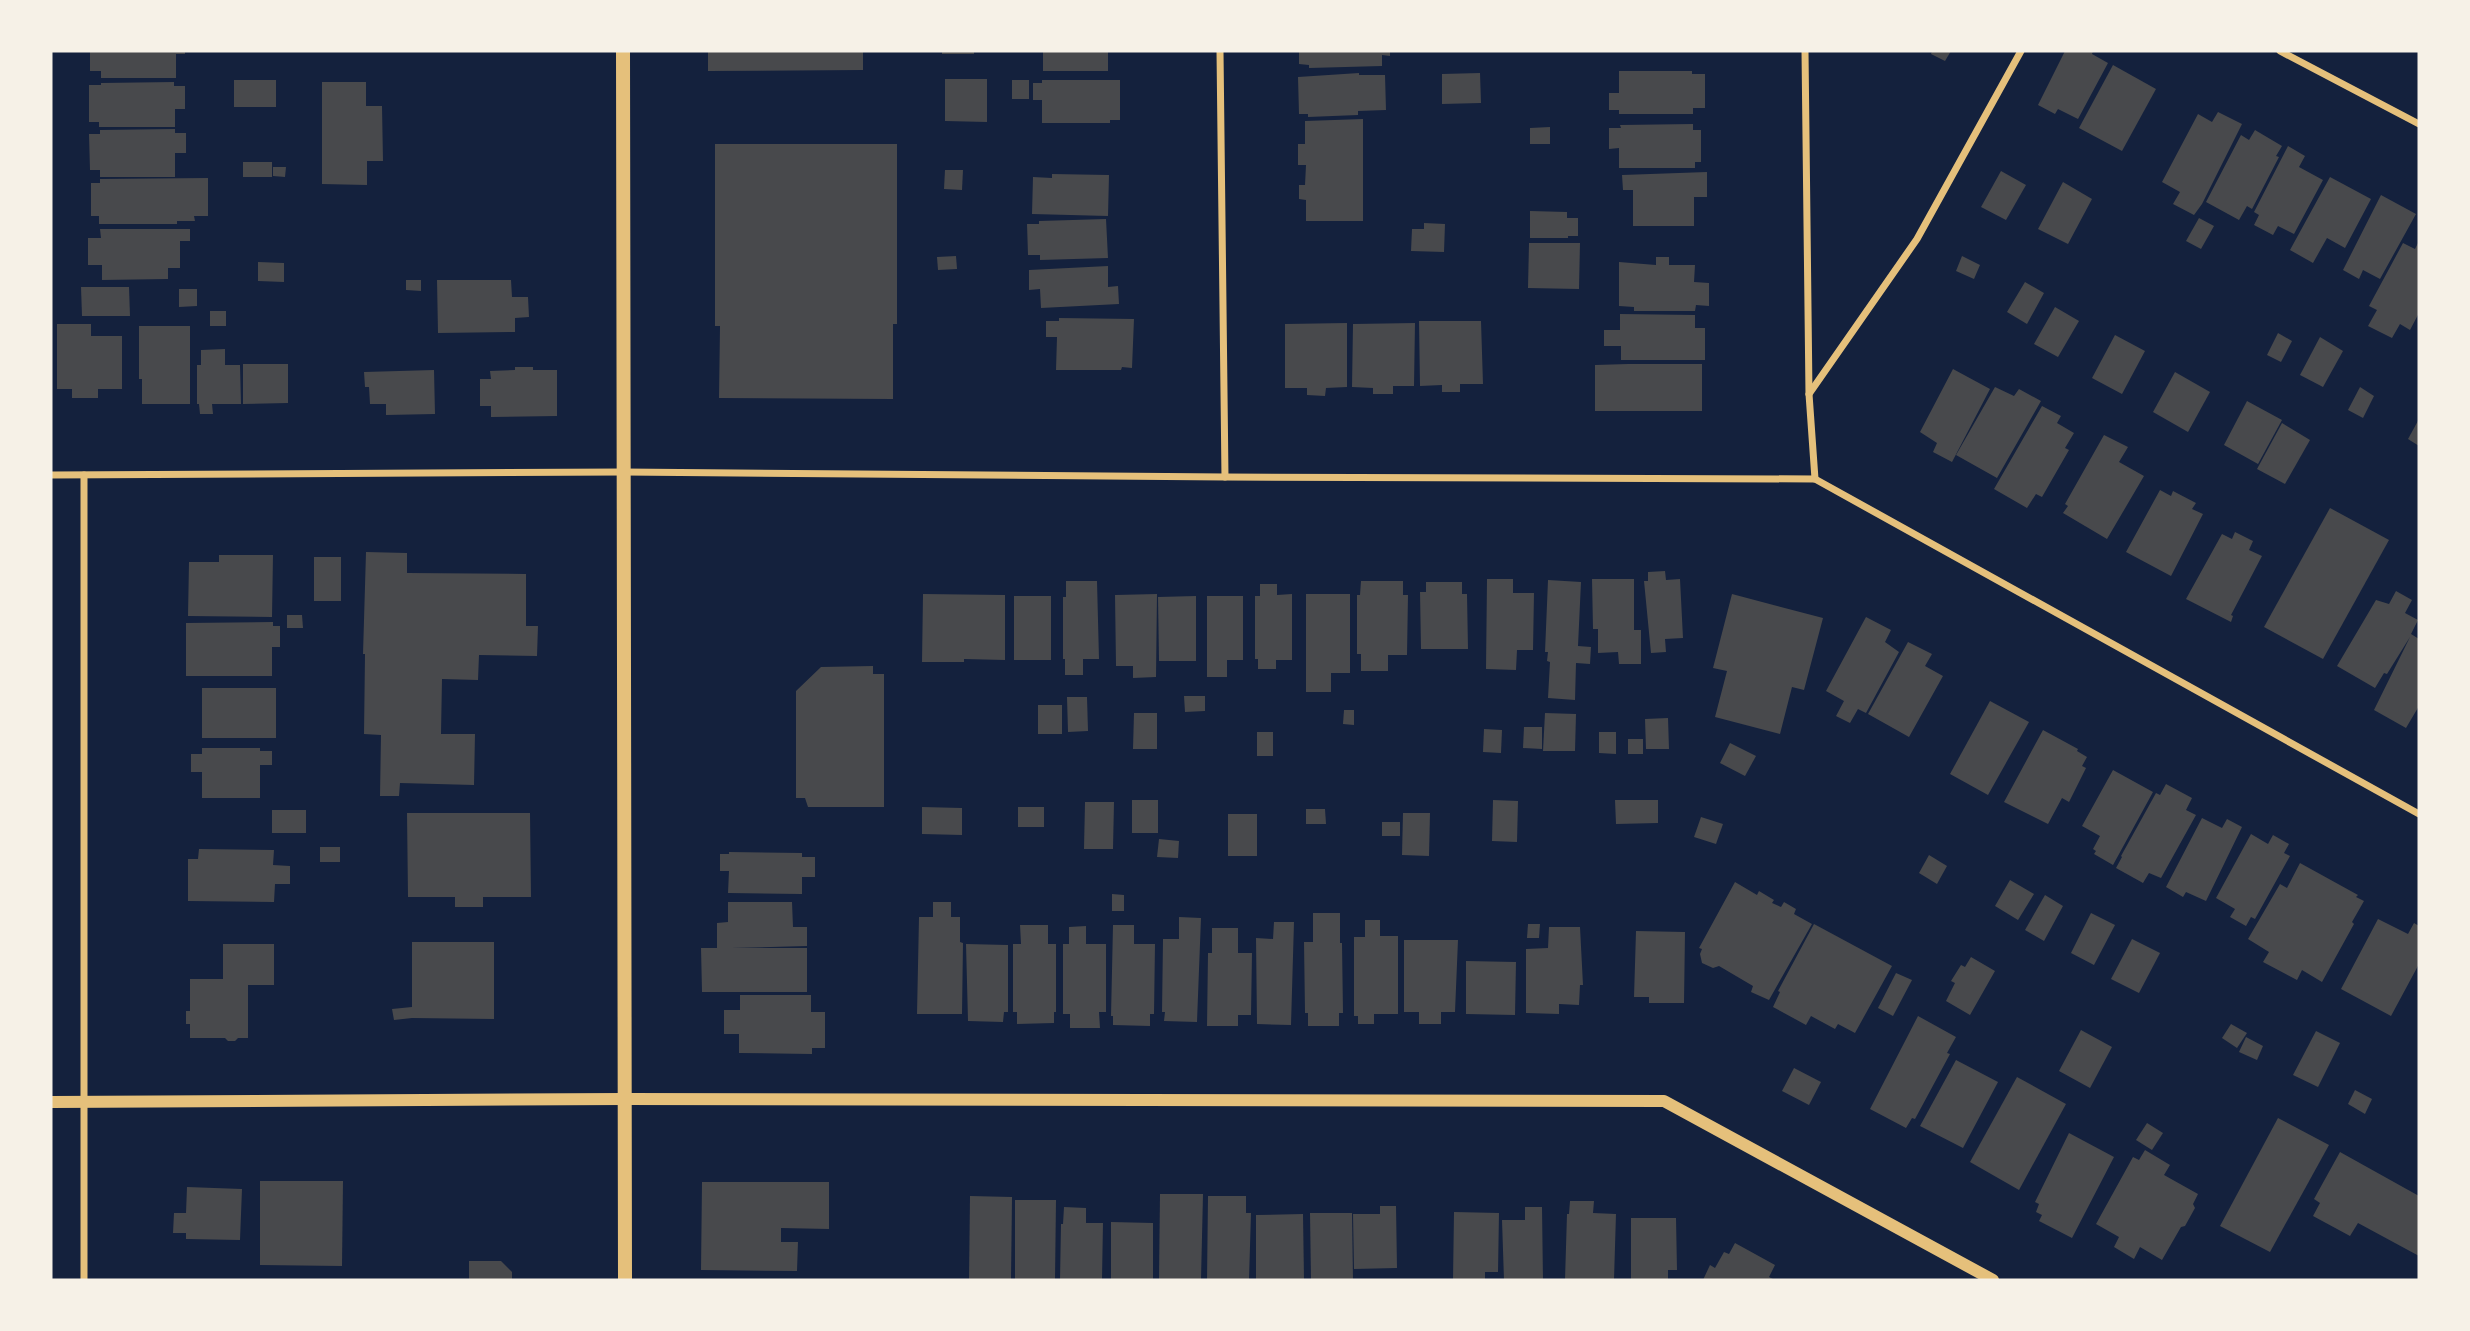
<svg xmlns="http://www.w3.org/2000/svg" width="2470" height="1331" viewBox="0 0 2470 1331" font-family="Inter,sans-serif">
<style>
.building{fill:#48494c}
.lines{fill:none;stroke-linecap:round;stroke-linejoin:round}
.minor{stroke:#e5c07b;stroke-width:7}
.tertiary{stroke:#e5c07b;stroke-width:12}
.secondary{stroke:#e5c07b;stroke-width:14}
</style>
<rect width="100%" height="100%" fill="#14213d"/>
<g class="building">
<polygon points="90,51 185,51 185,54 176,54 176,78 101,78 101,71 90,71"/>
<polygon points="708,51 863,51 863,70 708,71"/>
<rect x="942" y="51" width="32" height="3"/>
<rect x="1043" y="51" width="65" height="20"/>
<polygon points="1299,51 1390,51 1390,56 1382,55 1382,66 1309,68 1309,65 1299,64"/>
<polygon points="1932,51 1951,51 1945,61 1931,54"/>
<polygon points="2065,51 2093,51 2092,54 2108,63 2078,119 2058,109 2055,114 2038,105"/>
<polygon points="2113,65 2156,89 2122,151 2079,128"/>
<polygon points="1619,71 1692,71 1692,74 1705,74 1705,108 1693,108 1693,114 1619,114 1619,110 1609,110 1609,93 1619,93"/>
<polygon points="1359,73 1359,75 1385,75 1386,110 1358,111 1358,115 1308,117 1308,114 1299,114 1298,77"/>
<polygon points="1480,73 1481,103 1442,104 1442,74"/>
<polygon points="945,79 987,79 987,122 945,121"/>
<rect x="234" y="80" width="42" height="27"/>
<rect x="1012" y="80" width="17" height="19"/>
<polygon points="1042,80 1120,80 1120,120 1110,120 1110,123 1042,123 1042,100 1033,100 1033,83 1042,83"/>
<polygon points="174,82 174,86 185,86 185,109 175,109 175,127 99,127 99,122 89,122 89,85 101,85 101,83"/>
<polygon points="322,82 366,82 366,106 382,106 383,161 367,161 367,185 322,184"/>
<polygon points="2218,112 2242,124 2202,204 2194,215 2173,204 2180,192 2162,182 2198,114 2212,122"/>
<polygon points="1363,119 1363,221 1306,221 1306,200 1299,199 1299,185 1305,185 1306,165 1298,165 1298,144 1305,144 1305,121"/>
<polygon points="1693,124 1693,130 1701,130 1701,162 1695,162 1695,168 1619,168 1619,148 1609,149 1609,128 1621,128 1620,125"/>
<polygon points="1550,127 1550,144 1530,144 1530,128"/>
<polygon points="175,129 175,133 186,133 186,153 175,153 175,177 100,177 100,170 90,170 89,134 100,134 100,130"/>
<polygon points="2255,130 2282,146 2276,156 2279,157 2252,209 2247,206 2239,220 2206,202 2241,135 2249,140"/>
<polygon points="715,144 897,144 897,324 893,324 893,399 719,398 720,326 715,326"/>
<polygon points="2288,146 2305,156 2299,167 2323,180 2294,234 2278,226 2273,235 2254,225 2259,215 2254,212"/>
<rect x="243" y="162" width="29" height="15"/>
<polygon points="273,167 286,167 285,177 273,176"/>
<polygon points="945,170 963,170 962,190 944,189"/>
<polygon points="2001,171 2026,185 2006,220 1981,207"/>
<polygon points="1707,172 1707,197 1694,197 1694,226 1633,226 1633,190 1623,190 1622,175"/>
<polygon points="1052,174 1109,175 1108,216 1032,214 1033,177 1052,178"/>
<polygon points="2330,177 2371,199 2345,248 2327,238 2313,263 2290,250"/>
<polygon points="208,178 208,216 194,216 195,221 177,221 177,224 99,224 99,216 91,216 91,183 100,183 100,179"/>
<polygon points="2063,182 2092,199 2068,244 2038,229"/>
<polygon points="2381,195 2416,214 2380,279 2363,270 2359,279 2343,270"/>
<polygon points="1530,211 1567,212 1567,218 1578,218 1578,236 1568,236 1568,238 1530,238"/>
<polygon points="2199,218 2214,226 2201,249 2186,241"/>
<polygon points="1106,219 1108,258 1040,260 1040,255 1028,255 1027,224 1039,224 1039,221"/>
<polygon points="1424,223 1445,224 1444,252 1411,251 1412,229 1424,229"/>
<polygon points="100,229 190,229 190,241 180,241 180,268 168,268 168,279 102,280 102,265 88,265 88,238 101,238"/>
<polygon points="2419,241 2419,313 2410,330 2400,324 2392,338 2368,326 2377,310 2369,306 2403,243 2415,249"/>
<polygon points="1529,243 1580,243 1579,289 1528,288"/>
<polygon points="956,256 957,269 938,270 937,257"/>
<polygon points="1962,256 1980,265 1974,279 1956,271"/>
<polygon points="1656,257 1669,257 1669,265 1695,265 1694,282 1709,283 1709,306 1696,305 1695,311 1634,311 1634,307 1619,306 1619,262 1656,265"/>
<polygon points="258,262 284,263 284,282 258,281"/>
<polygon points="1108,266 1108,287 1118,286 1119,304 1041,308 1040,289 1029,290 1029,270"/>
<polygon points="406,280 421,280 421,291 406,290"/>
<polygon points="437,280 511,280 512,297 528,297 529,317 515,318 515,332 438,333"/>
<polygon points="2025,282 2044,293 2027,324 2007,312"/>
<polygon points="81,287 129,287 130,316 82,316"/>
<polygon points="179,289 197,289 197,306 179,307"/>
<polygon points="2055,307 2079,321 2058,357 2034,344"/>
<rect x="210" y="311" width="16" height="15"/>
<polygon points="1620,314 1695,315 1695,328 1705,328 1705,360 1621,360 1621,346 1604,346 1604,330 1620,330"/>
<polygon points="1059,318 1134,319 1132,368 1122,367 1121,370 1056,370 1057,337 1046,337 1046,321 1059,321"/>
<polygon points="1419,321 1481,321 1483,384 1460,384 1460,392 1442,392 1442,385 1420,386"/>
<polygon points="1347,323 1347,387 1326,388 1325,396 1307,395 1307,388 1285,388 1285,324"/>
<polygon points="1415,323 1414,386 1393,386 1393,394 1373,394 1373,388 1352,387 1353,324"/>
<polygon points="57,324 91,324 91,336 122,336 122,389 98,389 98,398 72,398 72,389 57,389"/>
<polygon points="139,326 190,326 190,404 142,404 142,379 139,379"/>
<polygon points="2278,333 2292,341 2281,362 2267,355"/>
<polygon points="2115,335 2145,351 2122,394 2092,378"/>
<polygon points="2320,337 2343,351 2323,387 2300,375"/>
<polygon points="225,349 225,365 240,365 241,404 212,404 213,414 200,414 199,404 197,404 197,365 201,365 201,350"/>
<polygon points="243,364 288,364 288,403 243,404"/>
<polygon points="1628,364 1702,364 1702,411 1595,411 1595,365"/>
<polygon points="515,367 533,367 533,370 557,370 557,416 491,417 491,406 480,406 480,379 491,379 490,371 515,370"/>
<polygon points="1953,369 1990,389 1952,462 1933,452 1937,443 1920,432"/>
<polygon points="434,370 435,414 386,415 386,404 370,404 369,387 365,387 364,372"/>
<polygon points="2175,372 2210,392 2188,432 2153,412"/>
<polygon points="1995,387 2014,396 2019,389 2041,401 1997,478 1956,455"/>
<polygon points="2360,387 2374,396 2363,418 2348,410"/>
<polygon points="2247,401 2282,420 2258,464 2224,445"/>
<polygon points="2042,406 2061,416 2057,423 2074,433 2065,448 2069,450 2042,497 2036,494 2027,508 1994,489"/>
<polygon points="2419,419 2419,446 2408,439"/>
<polygon points="2282,423 2310,440 2285,484 2257,469"/>
<polygon points="2104,435 2128,447 2119,462 2144,476 2107,539 2063,513 2068,506 2065,504"/>
<polygon points="2160,490 2171,496 2173,491 2196,503 2192,509 2203,514 2171,576 2126,552"/>
<polygon points="2330,508 2389,540 2323,659 2264,627"/>
<polygon points="2235,532 2253,541 2249,550 2262,556 2231,615 2233,616 2231,622 2186,599 2222,534 2232,539"/>
<polygon points="366,552 407,553 407,573 526,574 526,626 538,626 537,656 479,655 478,680 442,679 441,734 475,734 474,785 400,783 399,796 380,796 381,735 364,734 365,654 363,654"/>
<polygon points="219,555 273,555 272,617 188,616 189,562 219,562"/>
<rect x="314" y="557" width="27" height="44"/>
<polygon points="1665,571 1666,580 1680,579 1683,638 1665,639 1666,652 1651,653 1644,581 1648,581 1648,572"/>
<polygon points="1487,579 1513,579 1513,593 1534,593 1533,650 1517,650 1516,670 1486,669"/>
<polygon points="1592,579 1634,579 1634,630 1641,630 1641,664 1619,664 1618,652 1598,653 1598,629 1593,629"/>
<polygon points="1548,580 1581,582 1578,646 1591,647 1590,664 1576,663 1575,700 1548,698 1550,662 1547,661 1548,652 1545,652"/>
<polygon points="1066,581 1097,581 1099,659 1083,659 1083,675 1065,675 1065,659 1063,659 1063,597 1066,597"/>
<polygon points="1361,581 1403,581 1403,595 1408,595 1407,655 1388,655 1388,671 1361,671 1361,654 1357,654 1357,595 1360,595"/>
<polygon points="1426,582 1462,582 1462,594 1467,594 1468,649 1421,649 1420,592 1426,592"/>
<polygon points="1260,584 1277,584 1277,595 1292,594 1292,660 1276,660 1276,669 1258,669 1258,659 1255,659 1255,596 1260,596"/>
<polygon points="2396,591 2412,600 2405,613 2418,620 2411,634 2419,639 2419,706 2406,728 2374,710 2410,637 2387,674 2384,673 2375,688 2337,666 2376,600 2389,604"/>
<polygon points="923,594 1005,595 1005,660 964,659 964,662 922,662"/>
<polygon points="1157,594 1156,677 1133,678 1133,666 1116,666 1115,595"/>
<polygon points="1306,594 1350,594 1350,673 1331,673 1331,692 1306,692"/>
<polygon points="1732,594 1823,618 1804,690 1792,687 1780,734 1715,717 1727,671 1713,668"/>
<rect x="1014" y="596" width="37" height="64"/>
<polygon points="1196,596 1196,661 1159,661 1158,597"/>
<polygon points="1207,596 1243,596 1243,660 1227,660 1227,677 1207,677"/>
<polygon points="287,615 302,615 303,628 287,628"/>
<polygon points="1866,617 1891,630 1885,642 1899,652 1866,713 1858,709 1850,723 1836,716 1844,701 1826,691"/>
<polygon points="273,622 273,626 280,626 280,647 272,647 272,676 186,676 186,623"/>
<polygon points="1908,642 1932,654 1925,666 1943,676 1909,737 1868,714"/>
<polygon points="873,666 873,674 884,674 884,807 808,807 805,798 796,798 796,691 821,667"/>
<rect x="202" y="688" width="74" height="50"/>
<polygon points="1184,696 1205,696 1205,711 1185,712"/>
<polygon points="1067,697 1087,697 1088,731 1068,732"/>
<polygon points="1990,701 2029,722 1988,795 1950,774"/>
<rect x="1038" y="705" width="24" height="29"/>
<polygon points="1344,710 1354,710 1354,725 1343,724"/>
<polygon points="1134,713 1157,713 1157,749 1133,749"/>
<polygon points="1545,713 1576,714 1575,751 1543,751"/>
<polygon points="1668,718 1669,749 1646,749 1645,719"/>
<polygon points="1524,727 1542,727 1542,749 1523,748"/>
<polygon points="1484,729 1502,730 1501,753 1483,752"/>
<polygon points="2043,730 2078,749 2077,751 2087,757 2082,766 2086,768 2069,802 2062,798 2048,824 2004,802"/>
<rect x="1257" y="732" width="16" height="24"/>
<polygon points="1599,732 1616,732 1616,754 1599,753"/>
<rect x="1628" y="739" width="15" height="15"/>
<polygon points="1730,743 1756,756 1745,776 1720,763"/>
<polygon points="202,748 260,748 260,751 272,751 272,765 260,765 260,798 202,798 202,772 191,772 191,754 202,754"/>
<polygon points="2113,770 2153,792 2113,865 2094,854 2096,851 2093,849 2100,836 2082,826"/>
<polygon points="2166,784 2192,798 2186,810 2196,815 2161,878 2149,873 2143,883 2116,868 2122,857 2121,856 2156,793 2160,795"/>
<rect x="1132" y="800" width="26" height="33"/>
<polygon points="1493,800 1518,801 1517,842 1492,841"/>
<polygon points="1615,800 1658,800 1658,823 1616,824"/>
<polygon points="1085,802 1114,802 1113,849 1084,849"/>
<polygon points="922,807 962,808 962,835 922,834"/>
<rect x="1018" y="807" width="26" height="20"/>
<polygon points="1306,809 1325,809 1326,824 1306,824"/>
<rect x="272" y="810" width="34" height="23"/>
<polygon points="407,813 530,813 531,897 483,897 483,907 455,907 455,897 408,897"/>
<polygon points="1403,813 1430,813 1429,856 1402,855"/>
<rect x="1228" y="814" width="29" height="42"/>
<polygon points="1701,817 1723,824 1716,844 1694,837"/>
<polygon points="2202,818 2222,828 2227,819 2242,827 2206,901 2186,892 2183,897 2166,887"/>
<rect x="1382" y="822" width="18" height="14"/>
<polygon points="2251,834 2268,844 2273,835 2289,844 2284,853 2290,856 2255,919 2251,917 2246,926 2230,917 2235,909 2216,898"/>
<polygon points="1159,839 1179,841 1178,858 1157,857"/>
<rect x="320" y="847" width="20" height="15"/>
<polygon points="199,849 274,850 273,865 290,866 290,884 275,884 274,902 188,901 188,859 198,859"/>
<polygon points="729,852 802,853 802,857 815,857 815,877 802,877 802,894 728,893 729,871 720,871 720,854 729,854"/>
<polygon points="1929,855 1947,866 1937,884 1919,873"/>
<polygon points="2300,863 2358,895 2356,897 2364,901 2352,922 2354,924 2322,982 2302,970 2297,980 2263,962 2269,952 2248,939 2280,884 2287,888"/>
<polygon points="2010,880 2034,894 2018,920 1995,906"/>
<polygon points="1735,882 1757,895 1759,891 1774,900 1772,903 1781,907 1784,902 1796,909 1794,914 1812,924 1769,1000 1751,992 1753,986 1719,966 1713,968 1702,963 1700,954 1702,949 1699,948"/>
<polygon points="1112,894 1124,895 1124,911 1112,911"/>
<polygon points="2045,895 2063,906 2044,941 2025,930"/>
<polygon points="728,902 792,902 793,927 807,927 807,946 731,948 807,948 807,992 702,992 701,948 717,948 717,923 728,922"/>
<polygon points="933,902 951,902 951,917 960,917 960,942 963,943 962,1014 917,1014 919,917 933,917"/>
<polygon points="1313,913 1340,913 1340,943 1342,943 1343,1013 1339,1013 1339,1026 1308,1026 1308,1013 1305,1013 1304,942 1313,942"/>
<polygon points="2091,913 2115,925 2094,965 2071,953"/>
<polygon points="1179,917 1201,918 1197,1022 1164,1021 1165,1012 1162,1012 1163,939 1179,939"/>
<polygon points="2378,919 2408,934 2414,923 2419,926 2419,964 2391,1016 2341,989"/>
<polygon points="1365,920 1380,920 1380,936 1398,936 1398,1014 1374,1014 1374,1024 1358,1024 1358,1016 1354,1016 1354,937 1365,937"/>
<polygon points="1274,922 1294,922 1291,1025 1257,1024 1256,938 1273,939"/>
<polygon points="1528,924 1540,924 1539,938 1527,938"/>
<polygon points="1814,924 1892,966 1855,1033 1838,1024 1835,1029 1811,1016 1806,1025 1773,1007 1780,992 1778,991"/>
<polygon points="1020,925 1048,925 1048,944 1056,944 1056,1012 1054,1012 1054,1023 1017,1024 1017,1012 1013,1012 1013,944 1021,944"/>
<polygon points="1113,925 1134,925 1134,944 1155,944 1154,1014 1150,1014 1150,1026 1113,1025 1113,1016 1111,1016"/>
<polygon points="1086,926 1086,944 1106,944 1106,1012 1099,1012 1100,1028 1070,1028 1070,1014 1063,1014 1063,944 1069,944 1069,927"/>
<polygon points="1549,927 1580,927 1583,985 1580,985 1579,1005 1559,1004 1559,1014 1526,1013 1526,949 1548,948"/>
<polygon points="1212,928 1238,928 1238,953 1252,953 1251,1015 1238,1015 1238,1026 1207,1026 1208,953 1212,953"/>
<polygon points="1636,931 1685,932 1684,1003 1649,1003 1649,997 1634,997"/>
<polygon points="2132,939 2160,953 2139,993 2111,979"/>
<polygon points="1404,940 1458,940 1455,1012 1441,1012 1441,1024 1419,1024 1419,1012 1404,1012"/>
<polygon points="412,942 494,942 494,1019 412,1018 394,1020 392,1009 412,1007"/>
<polygon points="223,944 274,944 274,985 248,985 248,1038 238,1038 235,1041 228,1041 225,1038 190,1038 190,1024 186,1024 186,1011 190,1011 190,979 223,979"/>
<polygon points="966,944 1008,945 1008,1012 1004,1012 1003,1022 968,1021"/>
<polygon points="1971,957 1995,971 1970,1015 1946,1001 1955,983 1951,981 1961,965 1965,967"/>
<polygon points="1466,961 1516,962 1515,1015 1466,1014"/>
<polygon points="1896,973 1912,980 1893,1016 1878,1008"/>
<polygon points="740,995 811,995 811,1012 825,1012 825,1048 812,1048 812,1054 739,1053 739,1034 724,1034 724,1010 740,1010"/>
<polygon points="1918,1016 1956,1037 1947,1053 1950,1054 1915,1119 1912,1118 1906,1128 1870,1109"/>
<polygon points="2231,1024 2247,1033 2237,1048 2222,1038"/>
<polygon points="2081,1030 2112,1047 2090,1088 2059,1071"/>
<polygon points="2316,1031 2340,1043 2318,1087 2293,1075"/>
<polygon points="2246,1037 2263,1046 2257,1060 2239,1052"/>
<polygon points="1956,1060 1998,1082 1963,1148 1920,1126"/>
<polygon points="1794,1068 1821,1082 1809,1105 1782,1091"/>
<polygon points="2017,1077 2066,1104 2019,1190 1970,1162"/>
<polygon points="2355,1090 2372,1099 2365,1114 2348,1104"/>
<polygon points="2278,1118 2329,1145 2270,1252 2220,1226"/>
<polygon points="2147,1123 2163,1133 2152,1150 2136,1140"/>
<polygon points="2069,1133 2114,1157 2072,1238 2039,1221 2042,1215 2036,1212 2039,1204 2035,1202"/>
<polygon points="2145,1150 2170,1165 2164,1175 2198,1194 2193,1204 2195,1208 2185,1226 2181,1227 2162,1260 2140,1247 2134,1259 2114,1247 2119,1237 2096,1224 2133,1157 2139,1160"/>
<polygon points="2340,1152 2419,1196 2419,1256 2358,1223 2350,1236 2313,1216 2320,1203 2314,1199"/>
<polygon points="260,1181 343,1181 342,1266 260,1265"/>
<polygon points="702,1182 829,1182 829,1229 781,1228 781,1242 798,1242 797,1271 701,1270"/>
<polygon points="187,1187 242,1189 240,1240 186,1239 186,1233 173,1233 174,1213 186,1213"/>
<polygon points="1160,1194 1203,1194 1201,1280 1159,1280"/>
<polygon points="970,1196 1012,1197 1011,1280 969,1280"/>
<polygon points="1208,1196 1246,1196 1246,1213 1251,1213 1249,1280 1207,1280"/>
<polygon points="1015,1200 1056,1200 1055,1280 1015,1280"/>
<polygon points="1570,1201 1594,1201 1593,1213 1616,1214 1614,1280 1565,1280 1567,1214 1569,1214"/>
<polygon points="1380,1206 1396,1206 1397,1268 1354,1269 1353,1214 1380,1214"/>
<polygon points="1064,1207 1086,1208 1086,1223 1103,1223 1102,1280 1060,1280 1061,1224 1063,1224"/>
<polygon points="1525,1207 1542,1207 1543,1280 1504,1280 1502,1220 1525,1220"/>
<polygon points="1454,1212 1499,1213 1498,1272 1485,1272 1485,1280 1453,1280"/>
<polygon points="1310,1213 1352,1213 1353,1280 1311,1280"/>
<polygon points="1303,1214 1304,1280 1256,1280 1256,1215"/>
<polygon points="1631,1218 1676,1218 1677,1270 1668,1270 1668,1280 1631,1280"/>
<polygon points="1111,1222 1153,1223 1153,1280 1111,1280"/>
<polygon points="1735,1243 1775,1265 1769,1277 1775,1280 1703,1280 1710,1265 1715,1268 1724,1252 1729,1254"/>
<polygon points="469,1261 501,1261 512,1272 512,1280 469,1280"/>
</g>
<g class="lines">
<g class="minor">
<polyline points="1220,51 1225,477"/>
<polyline points="1805,51 1809,394 1815,479"/>
<polyline points="2280,51 2419,124"/>
<polyline points="1809,394 1917,239 2021,51"/>
<polyline points="51,475 624,472 1225,477 1815,479 2419,814"/>
<polyline points="84,475 84,1280"/>
</g>
<polyline class="tertiary" points="51,1102 625,1099 1664,1101 1993,1280"/>
<polyline class="secondary" points="623,51 625,1280"/>
</g>
<rect width="2470" height="1331" fill="none" stroke="#f6f1e7" stroke-width="105"/>
</svg>
